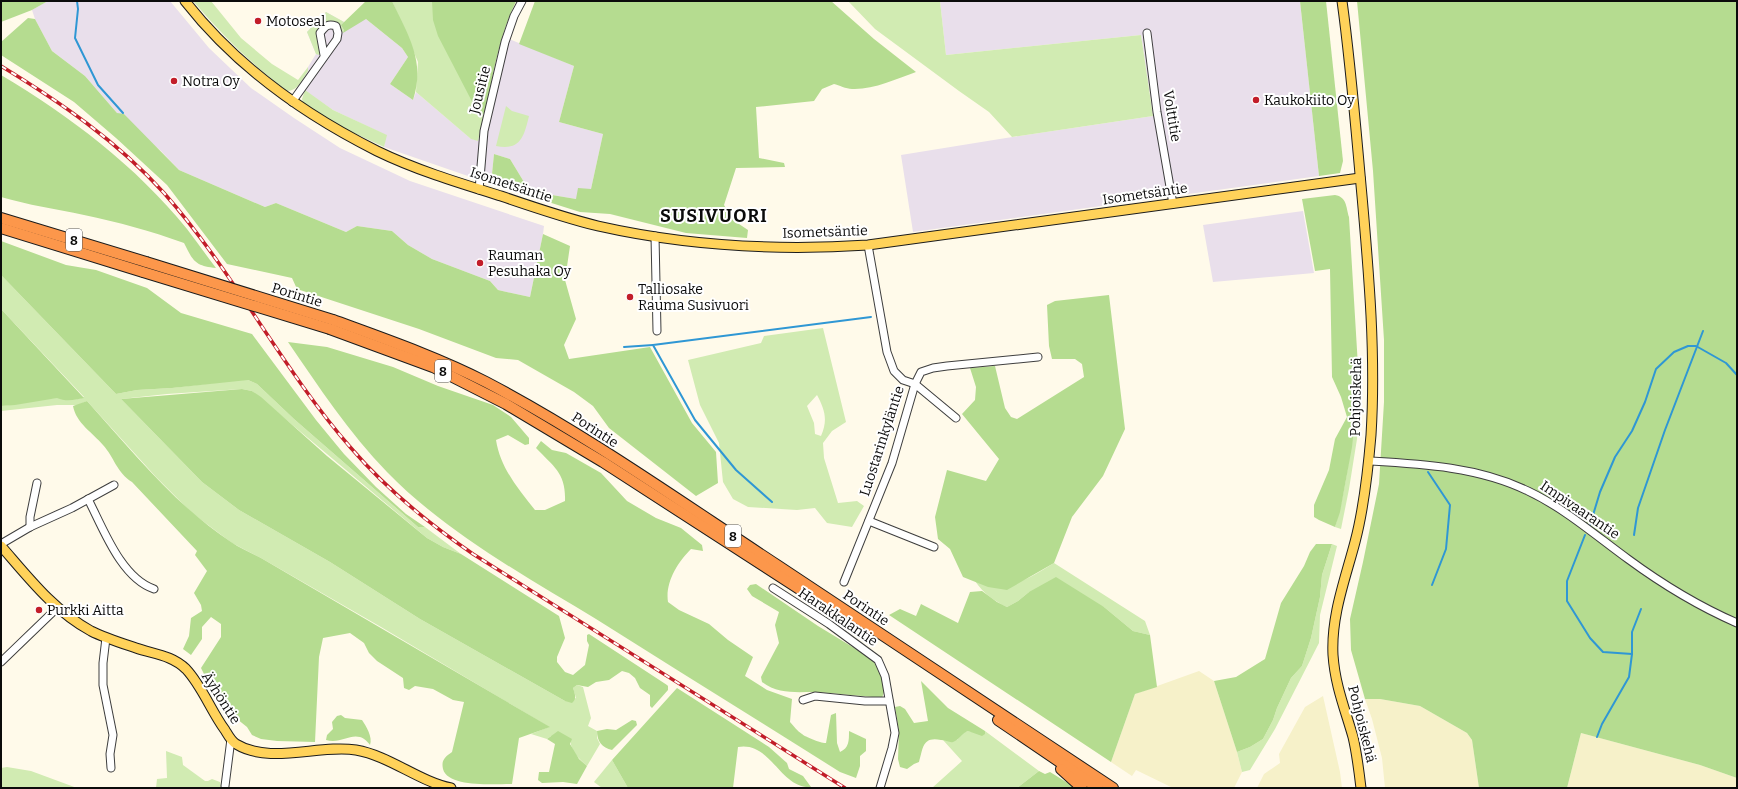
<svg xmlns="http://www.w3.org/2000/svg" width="1738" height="789" viewBox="0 0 1738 789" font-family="Bitter,serif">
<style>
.industrial{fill:#e9dfeb}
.farmland{fill:#f6f1c9}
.green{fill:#d1ebb2;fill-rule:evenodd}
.forest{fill:#b5dc90}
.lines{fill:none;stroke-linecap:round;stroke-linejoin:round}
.stream{stroke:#2f97d4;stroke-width:2}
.minor-casing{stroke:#3e3e3e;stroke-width:9}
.major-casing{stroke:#1c1c1c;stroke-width:11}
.highway-casing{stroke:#1c1c1c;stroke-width:12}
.minor{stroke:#fff;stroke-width:7}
.major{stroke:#ffd25a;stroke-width:9}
.highway{stroke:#fc974b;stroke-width:10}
.rail-casing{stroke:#c21d29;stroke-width:3.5}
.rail{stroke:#fff;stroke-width:2;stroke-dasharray:6;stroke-linecap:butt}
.highway-bridge-casing{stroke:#1c1c1c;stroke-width:12;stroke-linecap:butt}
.highway-bridge{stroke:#fc974b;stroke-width:10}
.poi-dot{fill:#c21d29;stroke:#fff;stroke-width:1.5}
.labels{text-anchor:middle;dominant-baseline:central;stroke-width:4;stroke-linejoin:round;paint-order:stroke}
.shield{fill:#fff;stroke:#545454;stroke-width:1}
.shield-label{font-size:13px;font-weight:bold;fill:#0b0b0b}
.poi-label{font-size:14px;fill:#0b0b0b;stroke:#fff;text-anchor:start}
.street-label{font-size:14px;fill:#0b0b0b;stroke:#fff}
.district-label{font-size:18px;font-weight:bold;letter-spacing:1px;fill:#0b0b0b;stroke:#fff}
</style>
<rect width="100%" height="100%" fill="#fffaea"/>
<g class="industrial">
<polygon points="48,1 170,1 209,48 251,88 294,118 340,148 410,181 544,226 543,234 530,297 498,290 490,281 432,259 408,245 392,231 357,226 346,232 276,203 265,207 179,170 161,151 117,113 85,76 52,51 35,19 32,10"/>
<polygon points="940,1 1300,1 1319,176 913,232 901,155 1006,138 1153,116 1141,35 946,55"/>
<polygon points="326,12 344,22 366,19 402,48 408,57 390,84 413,100 416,92 470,138 478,141 502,36 574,66 559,122 603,134 591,189 576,199 546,194 527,187 510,159 494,154 491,184 384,147 386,135 333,110 298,86 308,71 308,67 316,54 307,32"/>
<polygon points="1303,211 1314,273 1213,282 1203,225"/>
</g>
<g class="farmland">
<polygon points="1199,671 1214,681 1237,752 1242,772 1234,788 1173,788 1136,770 1132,776 1111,762 1135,694"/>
<polygon points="1323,696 1340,772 1342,788 1257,788 1264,774 1280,763 1279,754 1305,707"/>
<polygon points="1365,699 1380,699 1420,706 1467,733 1472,740 1479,788 1385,788 1382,758 1372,719"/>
<polygon points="1581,733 1700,765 1737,778 1737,788 1567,788"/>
</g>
<g class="green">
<path d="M193,1h18l30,37 31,26 26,16 10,-13v4c-5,8 -10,20 -21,20 -35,-26 -65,-56 -94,-90z"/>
<path d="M392,1h124c-20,40 -28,95 -38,140l-7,-2 -55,-47 2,-30z"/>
<polygon points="848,1 940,1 946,55 1141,35 1153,116 1012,137 989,112 959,91 875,29"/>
<path d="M326,12l18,10 -3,3 3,5 -1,3c-5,-11 -20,-16 -24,-3 -3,6 0,16 1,22l-1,3 -3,-1 -9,-22z"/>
<polygon points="305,90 333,110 387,135 384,147 339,126 303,103 302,99"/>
<path d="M506,106l6,5 17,5c-5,20 -8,35 -33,30z"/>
<path d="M1,275l115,119 21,-4 35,-2 66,-8h10l9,4 37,35 124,108h7l36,27 -18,-7 -16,-9 -175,-147 -10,-2 -75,5 -46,5 81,83 37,28 91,52 90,57 145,82h3l8,-3 -3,-10 4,-3 6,2 8,31 -3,8 9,5v7l3,6 -13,22c-8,-7 -18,-16 -16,-27l-20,-3 -4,3 -16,-5 18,-7 -168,-100 -120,-69 -29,-15 -40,-30 -36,-36 -69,-76 -9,4h-21l-56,6v-5c19,-1 37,-8 56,-8 11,-1 16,4 27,-1l-83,-88z"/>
<path d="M823,328l23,94 -14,9 -9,12 1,15 14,45 19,-2 7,5 -12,21 -25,-4 -12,-15 -18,2 -49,-3 -15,-8 -10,-17 -4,-39 -19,-38 -12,-45 73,-17 3,-7zM817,395c8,15 11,25 4,41l-6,-2 -1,-11 -7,-17z"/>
<path d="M1359,383l-2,56 -8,50 -8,40 -6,-2c14,-47 17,-96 24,-144z"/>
<polygon points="1332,544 1337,546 1320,615 1319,643 1275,729 1250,770 1242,772 1237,752 1250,747 1263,739 1273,720 1277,708 1291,678 1302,666 1311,638 1320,597 1322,575"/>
<path d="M1054,563l91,58 5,14 -17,-4 -29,-24 -75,-15 -11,9 -11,6c-13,-6 -24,-14 -32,-26 31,13 53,-2 79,-18z"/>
<polygon points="968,731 985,734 985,731 1039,771 1017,788 932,788 962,761 943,740 957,740 963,733"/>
<polygon points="166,751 182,757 183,765 205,781 208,781 212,779 220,782 221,788 156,788 157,779 167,778"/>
<polygon points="612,760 628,788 602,788 594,782"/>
<polygon points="7,767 31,771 77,788 1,788 1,768"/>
</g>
<g class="forest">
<polygon points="1,1 48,1 32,10 1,22"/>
<path d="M366,1h26c16,34 34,61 21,99l-23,-16 18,-27 -6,-9 -36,-29 -23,14 1,-3 -3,-5z"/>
<path d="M432,1h84c-17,35 -23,74 -31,112l-6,2 -41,-79 -5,-16z"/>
<path d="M535,1h296l43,38 42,33c-20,7 -43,18 -64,17 -6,0 -13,-4 -18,-5l-12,5 -8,12 -58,6 3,51 25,5 1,4 -49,1 -12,37 9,15 15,10 -1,8 -61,-5 -76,-19 -30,-2 -89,-28 3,-30 16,5 17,28 19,7 30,5 2,-11 13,1 12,-55 -44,-12 15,-56 -55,-22z"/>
<polygon points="1300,1 1326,1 1343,161 1340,173 1319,176"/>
<polygon points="1357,1 1737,1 1737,778 1700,765 1581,733 1567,788 1479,788 1472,740 1467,733 1420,706 1380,699 1365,699 1351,650 1350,619 1363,562 1379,484 1384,402 1384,340 1373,171"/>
<polygon points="28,18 35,19 52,51 85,76 117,113 124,114 179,170 265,207 276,203 346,232 357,226 392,231 408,245 432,259 490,281 498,290 530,297 543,234 570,246 565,280 576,319 564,345 569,359 650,347 692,423 716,452 718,483 696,496 609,428 593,406 574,392 518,360 496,358 419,329 297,289 292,278 227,264 167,185 116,138 74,102 1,55 1,42"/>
<path d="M1,75c69,41 135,91 186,154 10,13 19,26 29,39 -21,-2 -23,-7 -32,-25 -33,-12 -66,-21 -100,-28 -28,-6 -56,-10 -83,-18z"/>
<path d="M1335,195c12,2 11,12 14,22l10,166 -7,64 -12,65 -5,15 -16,-7 -5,-3v-12l15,-35 6,-31 12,-22 -6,-20 -9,-20 -2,-108 -15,2 -13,-72z"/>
<polygon points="1,241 66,265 96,270 147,288 181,313 252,334 316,420 344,454 376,487 406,514 425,527 418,527 294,419 257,384 248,380 172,388 137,390 116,394 1,275"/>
<polygon points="1109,295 1125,429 1103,476 1072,517 1054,563 1007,590 988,587 963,577 950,549 938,539 935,517 947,470 986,481 999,459 962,414 975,400 976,387 970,368 995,366 1005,408 1011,417 1017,419 1084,377 1082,364 1075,359 1052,359 1049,346 1047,305 1055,301"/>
<path d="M1,309l83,89c-9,2 -18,4 -27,0l-42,7 -14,1z"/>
<path d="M288,342l39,5 66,20 45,19 55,19 18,12 18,21v6l-4,1 -17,-10 -12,5c4,27 22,49 39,70h10l20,-9c1,-28 -11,-34 -29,-53l5,-7 11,9 14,3 35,20 26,28 29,17 25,10 21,17 1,6 -12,-2c-14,14 -26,34 -23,53l11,8 30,14 19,16 25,17 -8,19 22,14 25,9 -2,23c4,4 7,9 12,12 3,3 21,10 24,9l5,-28 5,-2 1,30 3,9c9,-4 9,-11 9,-21l17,8v12l-6,5v10l-4,12 -16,-6c-81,-51 -163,-102 -244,-153 -70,-42 -153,-89 -209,-147 -38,-39 -68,-85 -99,-130z"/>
<path d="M242,389l10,2 9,6 66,59 100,82 16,9 18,7 98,62 6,22 -8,19v5l8,10 8,3 12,-10 4,-20 -2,-4v-6l2,-1 78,51 1,1v4l-16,18 -2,-2v-11l-10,-7 -5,-10 -6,-5 -7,-2 -13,9 -13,2 -8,5 -11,-2 -4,3c2,6 4,11 -1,15l-7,-2 -145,-82 -90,-57 -91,-52 -37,-28 -81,-83z"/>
<path d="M87,401c45,50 88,104 144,141 9,6 20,11 30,16l289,169 -31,11 -7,46c-16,0 -64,4 -69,-15 -2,-9 2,-12 9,-17l12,-50 -11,-2 -20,-11 -18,-3 -6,4 -5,-2 -1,-10 -26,-17 -8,-8 -5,-10 -14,-10 -27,5 -4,19 -4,85 -38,-1 -16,-2 -9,-4 -5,-8 -10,-8 -4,-10 -5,-6 -15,-11 -12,-24 20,-31v-13l-10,-7 -9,10v12l-11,16 -8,-6 6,-13 2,-18 11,-7 -1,-6 -7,-12 13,-22 -12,-16 2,-4 -65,-69c-15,-9 -18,-25 -29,-37 -10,-12 -27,-22 -30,-39z"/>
<polygon points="1316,544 1332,544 1322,575 1320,597 1311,638 1302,666 1291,678 1277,708 1273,720 1263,739 1250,747 1237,752 1214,681 1236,677 1265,659 1281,603 1304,566 1310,552"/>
<polygon points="1056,577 1104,607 1133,631 1150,635 1157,687 1135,694 1111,762 889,615 900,609 916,616 921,604 958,623 970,592 982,591 997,602 1007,607 1018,601 1029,592"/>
<path d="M756,584l62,42 56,34 8,19 2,13 -2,6c-23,-2 -46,-5 -69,-6 -18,0 -35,2 -51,-10l-1,-5 18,-34 -4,-18 4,-13 -27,-16 -5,-7 3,-4z"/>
<path d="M921,681l27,27 37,23v3l-3,2 -14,-5c-6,2 -9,9 -15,11 -3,1 -8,-2 -12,-2 -19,-4 -18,9 -22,22l-5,2 -7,5 -7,-2 -2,-8 1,-28 -4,-24 5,-1 5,3 9,14 14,-2z"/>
<path d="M677,688l92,59 18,16 2,6 14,7 8,11c-31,2 -40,-46 -73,-40l-5,41h-105l-16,-28z"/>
<path d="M341,715l4,3 17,2c4,6 11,17 8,25 -2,-3 -6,-7 -10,-8 -11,-3 -20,7 -34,3l1,-5 6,-6 -1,-7 5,-6z"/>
<path d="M632,720l4,1 1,4 -25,25c-10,-2 -15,-9 -15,-19l10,-2 9,1z"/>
<polygon points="558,731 572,739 570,744 579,759 587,766 577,784 563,782 542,783 538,780 539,772 549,772 555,744 547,739"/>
<polygon points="1039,771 1045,774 1050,772 1076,788 1017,788"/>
</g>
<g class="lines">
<g class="stream">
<polyline points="77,1 78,9 75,38 98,85 123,113"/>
<polyline points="624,347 653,345"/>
<polyline points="1428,472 1450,505 1446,549 1432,585"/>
<polyline points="772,502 736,470 695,420 653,345 871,317"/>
<polyline points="1590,525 1600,492 1615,457 1632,431 1645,402 1656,369 1674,352 1688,346 1696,346 1726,363 1737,375"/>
<polyline points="1585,535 1567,581 1567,601 1590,638 1603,652 1632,654"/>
<polyline points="1634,535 1638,508 1665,430 1703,331"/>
<polyline points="1597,737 1602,724 1629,677 1632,654 1632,632 1641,609"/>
</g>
<g class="minor-casing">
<g id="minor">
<polyline points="1147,33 1157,112 1173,204"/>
<path d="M292,102l45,-63 1,-6 -2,-7c-9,-3 -11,1 -16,7l4,22"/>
<polyline points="479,190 484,131 505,42 514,16 522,1"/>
<polyline points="655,236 657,331"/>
<polyline points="868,245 887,352 894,371 903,380 915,384 956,418"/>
<path d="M1369,461c53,3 110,6 159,30 36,17 67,44 100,68 34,25 70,47 109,64"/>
<path d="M88,499c15,29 33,79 66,90"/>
<polyline points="869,521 934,547"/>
<polyline points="30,527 30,517 37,483"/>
<polyline points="1,544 30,527 72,508 114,485"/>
<polyline points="844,582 892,463 915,384 921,372 933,368 947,366 1038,357"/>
<polyline points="773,588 829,624 878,660 885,676 895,733 892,748 880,788"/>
<polyline points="106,638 103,663 103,685 113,735 110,754 111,768"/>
<polyline points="1,662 57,608"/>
<polyline points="803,700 815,696 865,701 889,701"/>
<polyline points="225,786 231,739"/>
</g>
</g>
<g class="major-casing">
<g id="major">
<path d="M185,1c51,65 118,113 192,150 39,19 82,32 124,45 32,11 64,22 97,30 89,20 180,25 270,19l492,-67"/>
<path d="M1342,1c9,65 14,130 20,195 7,79 14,160 9,239 -3,36 -7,73 -16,107 -10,38 -24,74 -22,113 2,30 12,54 20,82 4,17 6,34 8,51"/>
<path d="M1,546c27,31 53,65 90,85 14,7 30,12 45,17 17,6 36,7 50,21 16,17 25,42 39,61 3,5 6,11 11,14 34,21 83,0 120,6 34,6 62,31 95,38"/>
</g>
</g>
<g class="highway-casing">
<g id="highway">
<polyline points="1,218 146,262"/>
<polyline points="1,228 143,272"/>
<path d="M333,320c52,19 104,37 153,62 101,53 195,120 291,183 112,75 224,148 336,223"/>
<polyline points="330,329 433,367 506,404 603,462 838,614"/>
<polyline points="998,720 1098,788"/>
<polyline points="1061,769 1082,788"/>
</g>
</g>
<use href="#minor" class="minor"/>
<use href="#major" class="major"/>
<use href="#highway" class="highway"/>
<g class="rail-casing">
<path id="rail" d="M1,66c59,36 116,75 163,127 70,79 118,176 187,255 36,42 77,75 122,106l372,234"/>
</g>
<use href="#rail" class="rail"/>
<g class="highway-bridge-casing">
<g id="highway-bridge">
<polyline points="146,262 333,320"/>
<polyline points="143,272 330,329"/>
</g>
</g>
<use href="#highway-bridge" class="highway-bridge"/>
</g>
<g class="poi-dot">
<circle cx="258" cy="21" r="4"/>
<circle cx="174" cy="81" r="4"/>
<circle cx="1256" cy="100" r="4"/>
<circle cx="480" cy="263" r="4"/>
<circle cx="630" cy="297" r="4"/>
<circle cx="39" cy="610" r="4"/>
</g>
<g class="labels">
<g class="shield">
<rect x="66" y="229" width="16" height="22" rx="3"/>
<rect x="435" y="360" width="16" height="22" rx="3"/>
<rect x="725" y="525" width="16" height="22" rx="3"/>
</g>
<g class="shield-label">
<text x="74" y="240">8</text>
<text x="443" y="371">8</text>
<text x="733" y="536">8</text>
</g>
<g class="poi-label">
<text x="266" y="21">Motoseal</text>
<text x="182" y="81">Notra Oy</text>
<text x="1264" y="100">Kaukokiito Oy</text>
<text x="488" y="255">Rauman<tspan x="488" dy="16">Pesuhaka Oy</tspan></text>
<text x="638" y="289">Talliosake<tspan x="638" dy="16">Rauma Susivuori</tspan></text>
<text x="47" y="610">Purkki Aitta</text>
</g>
<g class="street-label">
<text transform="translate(480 90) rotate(-76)">Jousitie</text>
<text transform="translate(1172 116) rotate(81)">Volttitie</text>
<text transform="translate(511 185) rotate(18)">Isometsäntie</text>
<text transform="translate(1145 194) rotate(-8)">Isometsäntie</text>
<text transform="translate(825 232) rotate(-2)">Isometsäntie</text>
<text transform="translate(297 295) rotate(17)">Porintie</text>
<text transform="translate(1356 397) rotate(-89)">Pohjoiskehä</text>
<text transform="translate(595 430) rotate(33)">Porintie</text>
<text transform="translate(882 441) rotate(-72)">Luostarinkyläntie</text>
<text transform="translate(1580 510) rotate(34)">Impivaarantie</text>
<text transform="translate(866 608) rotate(34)">Porintie</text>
<text transform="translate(838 617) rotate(34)">Harakkalantie</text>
<text transform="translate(221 698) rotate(57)">Äyhöntie</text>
<text transform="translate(1362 724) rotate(76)">Pohjoiskehä</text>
</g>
<g class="district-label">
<text x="714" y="216">SUSIVUORI</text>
</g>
</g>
<rect width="1738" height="789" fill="none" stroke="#0b0b0b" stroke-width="4"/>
</svg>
